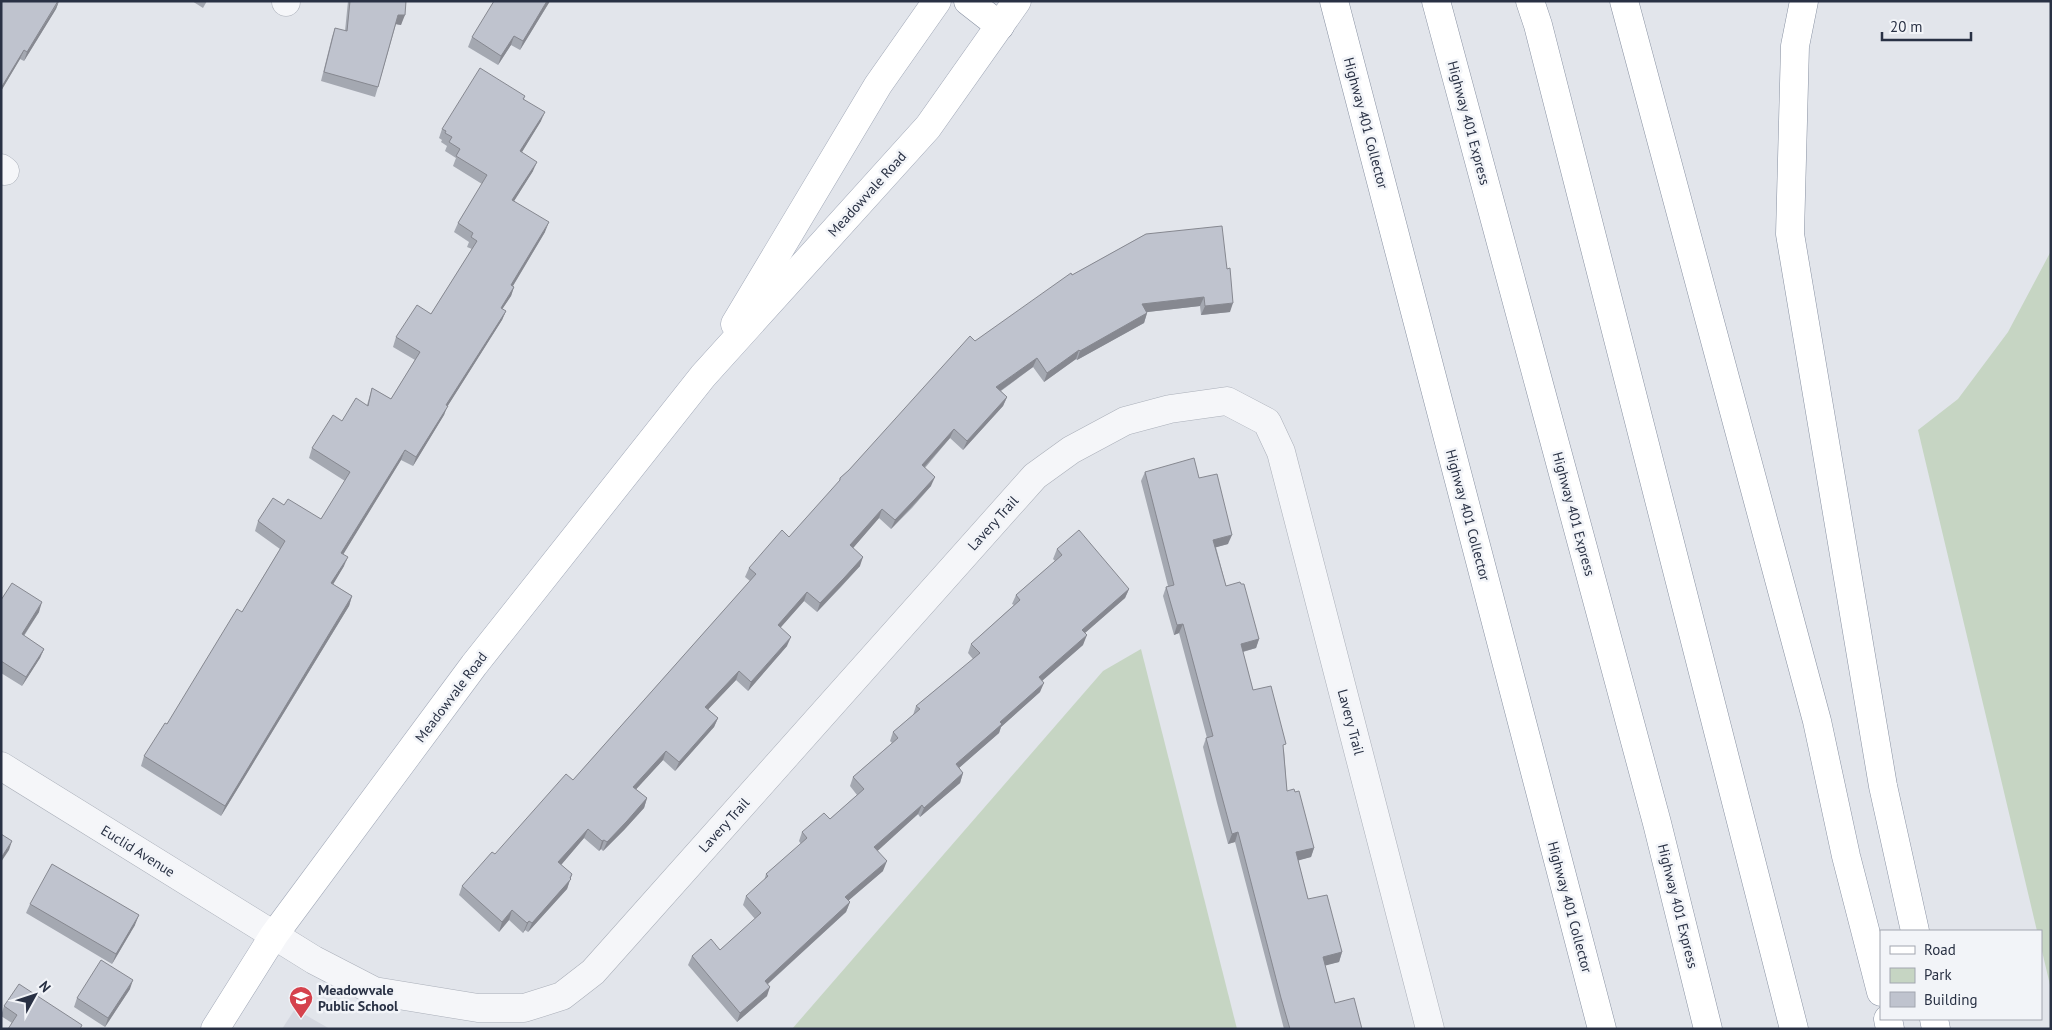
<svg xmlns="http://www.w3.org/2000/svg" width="2052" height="1030" viewBox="0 0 2052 1030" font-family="'PT Sans',sans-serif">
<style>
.built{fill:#d4d7e0}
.green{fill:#c6d5c3}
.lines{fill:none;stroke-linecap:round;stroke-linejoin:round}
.minor-casing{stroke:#aaafb9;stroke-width:29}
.major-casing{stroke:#a1a8b7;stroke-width:29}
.highway-casing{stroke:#8891a2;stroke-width:29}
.minor{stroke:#f5f6f9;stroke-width:28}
.major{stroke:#fff;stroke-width:28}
.highway{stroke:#fff;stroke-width:28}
.wall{fill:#a4a8b1}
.shaded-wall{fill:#868890}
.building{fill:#bfc3ce;stroke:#868890}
.labels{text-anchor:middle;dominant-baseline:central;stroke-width:5;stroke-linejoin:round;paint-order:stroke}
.street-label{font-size:14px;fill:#293144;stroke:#f2f4f8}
.poi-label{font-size:14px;font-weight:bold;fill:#293144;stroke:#f2f4f8;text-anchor:start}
</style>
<rect width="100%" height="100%" fill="#e2e5eb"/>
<polygon class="built" points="295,1009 330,1029 282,1029"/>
<g class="green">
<polygon points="2051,251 2051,989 2041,947 2041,931 2037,931 1918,430 1958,399 2008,332"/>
<polygon points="1141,649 1237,1029 792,1029 1103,671"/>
</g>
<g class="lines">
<g class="minor-casing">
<g id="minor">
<polyline points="286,2 286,1"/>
<polyline points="1,168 5,171"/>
<polyline points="1,766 314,960 374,991 478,1008 524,1008 562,996 593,972 1035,476 1071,450 1125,421 1170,409 1227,401 1267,422 1281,452 1430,1029"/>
</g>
</g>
<g class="major-casing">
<g id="major">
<polyline points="735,324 878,85 937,1"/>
<polyline points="215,1029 274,935 474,665 703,376 928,127 1017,1"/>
</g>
</g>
<g class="highway-casing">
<g id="highway">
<polyline points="968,1 1000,26"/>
<polyline points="1334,1 1602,1029"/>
<polyline points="1436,1 1657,823 1708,1029"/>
<polyline points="1530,1 1538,25 1794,1029"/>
<polyline points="1624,1 1817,721 1846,856 1881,992"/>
<polyline points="1804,1 1795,46 1790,234 1883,786 1915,931"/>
<polyline points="1888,1019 1890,1029"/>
<polyline points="1934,1019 1936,1029"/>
</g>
</g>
<use href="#minor" class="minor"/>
<use href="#major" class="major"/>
<use href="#highway" class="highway"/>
</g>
<g class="wall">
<polygon points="1,1 59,1 56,9 24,61 20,59 1,91"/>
<polygon points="192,1 207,1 203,8"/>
<polygon points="348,1 406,1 401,25 396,24 378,87 375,97 321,81 332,37 335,28 345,31"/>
<polygon points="550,1 520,50 511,45 498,65 468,47 472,37"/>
<polygon points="525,96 524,99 541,121 522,152 533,171 514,201 545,232 513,286 514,287 511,296 502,309 506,311 502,320 447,407 444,415 413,466 401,460 343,554 344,566 333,584 352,596 349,606 221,816 141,766 144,756 167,724 242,612 280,549 255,531 258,521 284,505 321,519 345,481 309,458 312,448 342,421 367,405 372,388 391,399 415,360 393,347 396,337 431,314 472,249 467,247 469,242 454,232 458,223 482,184 453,166 456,158 445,151 447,146 441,142 442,140 439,138 442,129"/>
<polygon points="1146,234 1230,312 1201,315 1200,306 1147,312 1147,313 1144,323 1077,360 1076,359 1044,382 1033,367 1001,391 1007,397 1003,406 963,450 950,438 925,468 931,486 912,508 891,529 879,518 853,548 860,566 841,587 817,612 804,601 780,628 787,646 748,691 736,680 708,709 718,718 714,727 675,771 663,760 636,789 647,798 644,808 624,830 603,851 601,849 599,851 584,838 561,865 572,874 567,889 528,932 525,930 523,933 509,920 499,932 459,895 462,886 573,780 750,581 745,577 749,568 789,537 839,482 840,478 849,470 975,341 1072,275"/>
<polygon points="1145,472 1199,478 1228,544 1216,547 1226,586 1259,639 1256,648 1243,652 1253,690 1284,751 1287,791 1314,848 1311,857 1298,860 1308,899 1342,952 1339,962 1325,965 1335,1003 1362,1029 1284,1029 1235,842 1228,844 1217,803 1203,747 1206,738 1207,738 1179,633 1174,635 1163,596 1166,587 1168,586 1141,481"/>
<polygon points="1057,549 1129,589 1125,598 1085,633 1083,645 1042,681 1040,692 1001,727 999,733 959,768 963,773 960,783 920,817 918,814 877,851 883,871 848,901 850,902 846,912 768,984 767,996 737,1022 688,965 692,956 720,950 755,919 743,905 746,896 764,881 766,874 801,844 799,841 802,832 830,819 857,795 850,786 853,777 892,743 890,741 893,732 913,715 916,706 973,659 968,653 971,644 1014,605 1012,604 1016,595 1055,561 1053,559"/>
<polygon points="1,600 39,612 24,636 44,649 40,658 22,686 1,673"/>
<polygon points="30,904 135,925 112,964 26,913"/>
<polygon points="130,989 105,1027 74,1007 77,998"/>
<polygon points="4,1006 81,1029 12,1023 1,1016"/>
</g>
<g class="shaded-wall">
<polygon points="59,1 56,9 24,61 27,52"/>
<polygon points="547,1 550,1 520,50 523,41"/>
<polygon points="398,15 405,15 401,25 395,24"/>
<polygon points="514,36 511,45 498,65 501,56"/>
<polygon points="24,50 20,59 1,91 1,88"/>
<polygon points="545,112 541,121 517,160 520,151"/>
<polygon points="537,162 533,171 509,209 512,200"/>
<polygon points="549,222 545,232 508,294 511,285"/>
<polygon points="514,287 511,296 497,317 501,308"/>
<polygon points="1204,297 1200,306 1139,313 1142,304"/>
<polygon points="1233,303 1230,312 1201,315 1205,306"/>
<polygon points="506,311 502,320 447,407 444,415 413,466 416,457 446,405"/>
<polygon points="1147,313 1144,323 1077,360 1080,351"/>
<polygon points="1079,350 1076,359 1044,382 1047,373"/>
<polygon points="1037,358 1033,367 993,396 996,387"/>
<polygon points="1007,397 1003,406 963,450 967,441"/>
<polygon points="954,429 950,438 918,474 922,465"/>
<polygon points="405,450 401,460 338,563 341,553"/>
<polygon points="935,477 931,486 891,529 895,520"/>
<polygon points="882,509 879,518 847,555 850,545"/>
<polygon points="1232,535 1228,544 1210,549 1213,540"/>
<polygon points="348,557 344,566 328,593 331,583"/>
<polygon points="863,557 860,566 817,612 820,603"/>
<polygon points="1129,589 1125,598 1078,639 1082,630"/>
<polygon points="807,592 804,601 774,635 778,625"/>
<polygon points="352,596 349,606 221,816 225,806"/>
<polygon points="42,602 39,612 18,644 22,634"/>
<polygon points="1183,624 1179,633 1174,635 1177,625"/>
<polygon points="1087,635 1083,645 1035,687 1039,677"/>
<polygon points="791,637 787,646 748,691 751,682"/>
<polygon points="1259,639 1256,648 1238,653 1241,644"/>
<polygon points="44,649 40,658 22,686 26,677"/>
<polygon points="739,671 736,680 702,716 705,707"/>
<polygon points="1044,683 1040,692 1001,727 999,733 952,774 956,764 1000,722"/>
<polygon points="718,718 714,727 675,771 679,762"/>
<polygon points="666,751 663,760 630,796 633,787"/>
<polygon points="963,773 960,783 920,817 924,808"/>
<polygon points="647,798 644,808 624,830 603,851 607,842"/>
<polygon points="922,805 918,814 871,857 874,847"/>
<polygon points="588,829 584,838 555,872 558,862"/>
<polygon points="1238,832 1235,842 1228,844 1232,834"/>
<polygon points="604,840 601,849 599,851 602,841"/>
<polygon points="12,841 9,850 1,862 1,858"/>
<polygon points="1314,848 1311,857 1293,862 1296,852"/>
<polygon points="887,861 883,871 842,906 845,897"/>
<polygon points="572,874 567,889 528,932 532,923"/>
<polygon points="850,902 846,912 761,990 765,981"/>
<polygon points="512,910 509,920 499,932 502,922"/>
<polygon points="139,915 135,925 112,964 116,954"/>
<polygon points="529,921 525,930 523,933 527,923"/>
<polygon points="1342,952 1339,962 1320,967 1323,957"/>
<polygon points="133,980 130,989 105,1027 108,1018"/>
<polygon points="770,987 767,996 737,1022 740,1013"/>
</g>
<g class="building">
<polygon points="1,1 58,1 27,52 24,50 1,88"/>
<polygon points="350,1 406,1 405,15 398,15 378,87 324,72 335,28 347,31"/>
<polygon points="494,1 547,1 523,41 514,36 501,56 472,37"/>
<polygon points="480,68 525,96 523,99 545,112 520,151 537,162 512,200 549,222 511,285 514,287 501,308 506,311 446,405 448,406 416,457 405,450 341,553 348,557 331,583 352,596 225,806 144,756 165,723 167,724 237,609 242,612 285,541 258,521 273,498 284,505 288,499 321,519 350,472 312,448 333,415 342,421 356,398 368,406 372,388 391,399 420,352 396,337 417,305 431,314 477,241 471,237 473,233 458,223 487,175 456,156 460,149 449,142 452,137 445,133 446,131 442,129"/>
<polygon points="1222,226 1227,269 1230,268 1233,303 1205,306 1204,297 1142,304 1147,313 1080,351 1079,350 1047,373 1037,358 996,387 1007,397 967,441 954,429 922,465 935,477 915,499 895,520 882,509 850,545 863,557 844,578 820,603 807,592 778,625 791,637 751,682 739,671 705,707 718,718 679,762 666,751 633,787 647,798 627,821 607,842 604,840 602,841 588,829 558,862 572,874 570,878 571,879 532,923 529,921 527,923 512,910 502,922 462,886 492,852 495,854 566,774 573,780 756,574 749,568 782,530 789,537 840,480 840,478 849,470 970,336 975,341 1071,273 1072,275 1146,234"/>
<polygon points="1194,458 1199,478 1217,474 1232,535 1213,540 1226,586 1240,582 1241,584 1244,584 1259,639 1241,644 1253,690 1271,686 1286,744 1283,745 1287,791 1294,789 1295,792 1299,791 1314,848 1296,852 1308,899 1327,895 1342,952 1323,957 1335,1003 1354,998 1362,1029 1290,1029 1281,998 1238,832 1232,834 1206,738 1213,736 1183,624 1177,625 1166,587 1174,585 1145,472"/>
<polygon points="1079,530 1129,589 1082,630 1087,635 1039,677 1044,683 1000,722 1002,724 956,764 963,773 924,808 922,805 874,847 887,861 845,897 850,902 765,981 770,987 740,1013 692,956 711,939 720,950 761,913 746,896 768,876 766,874 807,838 802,832 824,813 830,819 864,789 853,777 898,738 893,732 920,709 916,706 980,653 971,644 1020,600 1016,595 1062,555 1057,549"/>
<polygon points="12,583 42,602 22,634 44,649 26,677 1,661 1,600"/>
<polygon points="1,834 12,841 1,858"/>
<polygon points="52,864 139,915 116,954 30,904"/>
<polygon points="101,960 133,980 108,1018 77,998"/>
<polygon points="19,984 82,1025 80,1029 8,1029 17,1015 4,1006"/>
</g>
<defs>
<g id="school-pin" transform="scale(1.25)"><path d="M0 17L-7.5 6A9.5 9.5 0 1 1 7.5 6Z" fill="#d5424d" stroke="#f2f4f8"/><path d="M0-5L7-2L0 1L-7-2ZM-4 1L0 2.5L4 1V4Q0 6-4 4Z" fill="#fff"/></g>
</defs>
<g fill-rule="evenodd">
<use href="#school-pin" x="301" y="998"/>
</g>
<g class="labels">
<g class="street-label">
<text transform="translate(1366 123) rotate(75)">Highway 401 Collector</text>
<text transform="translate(1469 123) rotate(75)">Highway 401 Express</text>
<text transform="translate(867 194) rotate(-48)">Meadowvale Road</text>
<text transform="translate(1574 514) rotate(75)">Highway 401 Express</text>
<text transform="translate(1468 515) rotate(75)">Highway 401 Collector</text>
<text transform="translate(993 523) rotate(-48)">Lavery Trail</text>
<text transform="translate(451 697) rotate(-53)">Meadowvale Road</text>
<text transform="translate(1351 722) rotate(75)">Lavery Trail</text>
<text transform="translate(724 825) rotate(-48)">Lavery Trail</text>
<text transform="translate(138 851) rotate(32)">Euclid Avenue</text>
<text transform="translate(1678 906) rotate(76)">Highway 401 Express</text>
<text transform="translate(1570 907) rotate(75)">Highway 401 Collector</text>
</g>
<g class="poi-label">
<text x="318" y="990">Meadowvale<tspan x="318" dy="16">Public School</tspan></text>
</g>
</g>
<rect width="2052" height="1030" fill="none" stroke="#293144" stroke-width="5"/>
<rect x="1880" y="930" width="162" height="90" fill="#f2f4f8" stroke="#a2a6b0"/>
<rect x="1890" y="946" width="25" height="8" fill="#ffffff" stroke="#a2a6b0"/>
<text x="1924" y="955" font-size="15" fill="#293144">Road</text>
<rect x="1890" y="968" width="25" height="15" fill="#c6d5c3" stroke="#a2a6b0"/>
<text x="1924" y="980" font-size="15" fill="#293144">Park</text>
<rect x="1890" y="992" width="25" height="15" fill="#bfc3ce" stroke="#a2a6b0"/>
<text x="1924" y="1005" font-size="15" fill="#293144">Building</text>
<g transform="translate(35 995) rotate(50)" stroke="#f2f4f8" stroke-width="4" paint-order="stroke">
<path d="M0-4L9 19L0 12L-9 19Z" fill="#293144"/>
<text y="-8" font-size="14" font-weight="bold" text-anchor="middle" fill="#293144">N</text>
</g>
<path d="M1882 32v8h89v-8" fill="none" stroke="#293144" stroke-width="2.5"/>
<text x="1890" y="32" font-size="15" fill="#293144" stroke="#f2f4f8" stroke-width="4" paint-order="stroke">20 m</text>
</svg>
